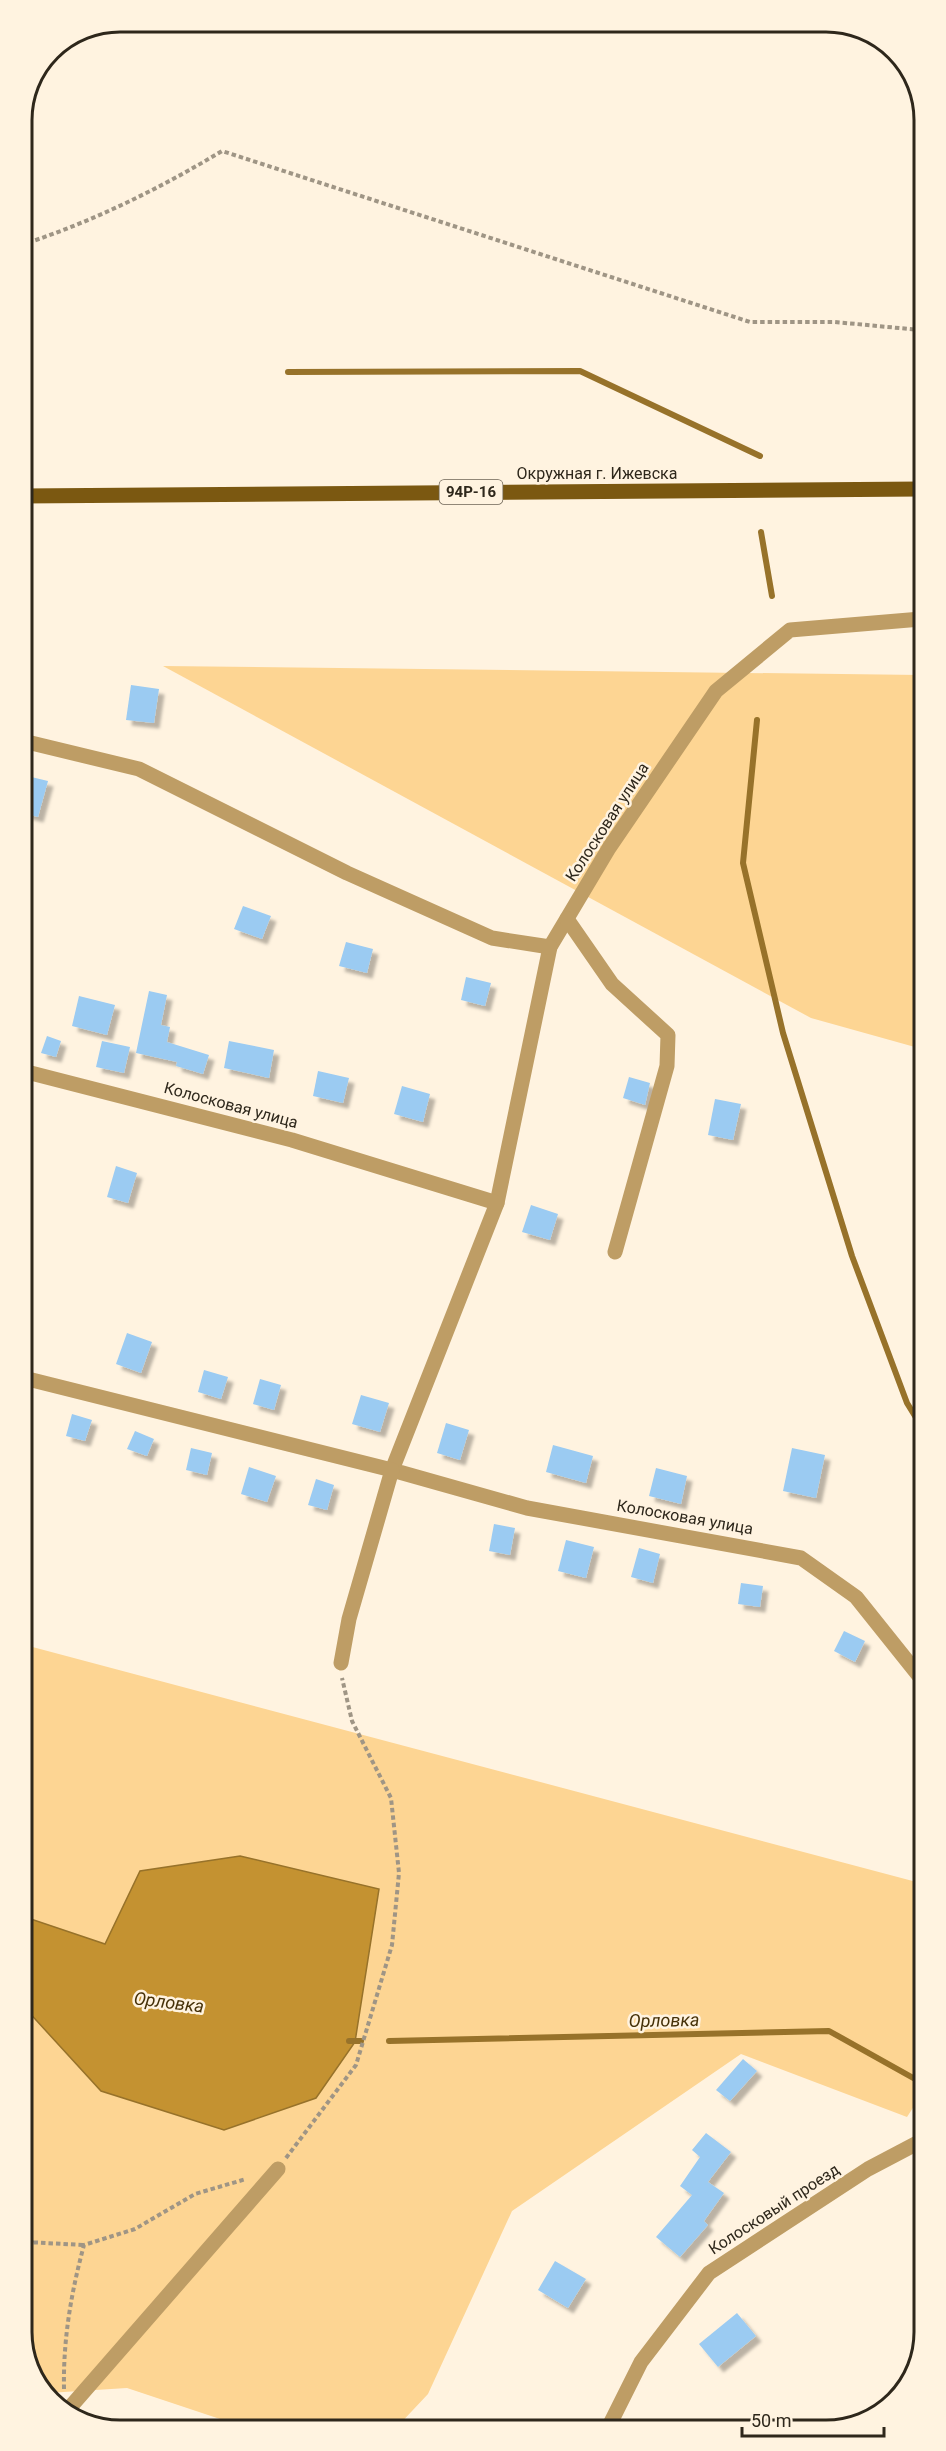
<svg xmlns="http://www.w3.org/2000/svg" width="946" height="2451" viewBox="0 0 946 2451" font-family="Roboto,sans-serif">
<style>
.green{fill:#fdd593}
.water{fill:#c49231;stroke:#97722a;stroke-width:1.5}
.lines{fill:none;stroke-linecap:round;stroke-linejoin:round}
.stream{stroke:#97722a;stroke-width:6}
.building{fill:#9bcbf2;filter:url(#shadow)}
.path{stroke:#9f9585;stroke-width:4;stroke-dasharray:4.5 3;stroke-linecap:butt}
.minor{stroke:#be9d65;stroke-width:15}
.major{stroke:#7b5811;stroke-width:15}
.labels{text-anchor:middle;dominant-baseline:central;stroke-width:5;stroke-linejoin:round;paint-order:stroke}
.shield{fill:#fff3e0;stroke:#6d6456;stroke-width:1.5}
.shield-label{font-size:15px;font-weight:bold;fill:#2e271b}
.street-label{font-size:16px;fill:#2e271b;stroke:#fff3e0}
.water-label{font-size:18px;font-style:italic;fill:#463108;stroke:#fff3e0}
.rim{fill:none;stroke:#2e271b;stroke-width:3}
</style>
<defs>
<filter id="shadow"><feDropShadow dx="5.5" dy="5.5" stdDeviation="1.5" flood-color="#0004"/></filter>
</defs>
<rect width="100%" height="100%" fill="#fff3e0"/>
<g class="green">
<polygon points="163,666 921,675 922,1049 811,1018"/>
<polygon points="25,1645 924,1884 924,2091 907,2117 741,2054 512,2211 428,2394 396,2428 250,2429 127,2388 48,2393 26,2363"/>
</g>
<polygon class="water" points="240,1856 379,1889 355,2042 316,2098 224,2130 101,2091 25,2008 25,1917 105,1944 140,1871"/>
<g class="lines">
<g class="stream">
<polyline points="288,372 580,371 760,456"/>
<polyline points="761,532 772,596"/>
<polyline points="757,720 743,863 783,1033 852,1256 907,1403 923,1429"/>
<polyline points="349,2041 361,2041"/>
<polyline points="389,2041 829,2031 924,2084"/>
</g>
</g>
<g class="building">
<polygon points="131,685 159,689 154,723 126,720"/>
<polygon points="23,775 48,781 38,817 23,813"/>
<polygon points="243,906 271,916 262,939 234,929"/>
<polygon points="346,942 373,949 367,973 339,966"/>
<polygon points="466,977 491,983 485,1006 461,1000"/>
<polygon points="149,991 167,995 161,1025 170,1027 167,1042 209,1055 203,1074 176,1066 177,1062 136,1053"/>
<polygon points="79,996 115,1005 107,1035 72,1026"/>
<polygon points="47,1036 61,1041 56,1057 41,1053"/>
<polygon points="102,1041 130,1047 124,1073 96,1067"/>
<polygon points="229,1041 274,1050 269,1078 224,1068"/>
<polygon points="318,1071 349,1078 343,1103 313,1096"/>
<polygon points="629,1077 650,1083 645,1105 623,1098"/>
<polygon points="402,1086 430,1094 423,1122 394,1114"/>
<polygon points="715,1099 741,1104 733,1140 708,1135"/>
<polygon points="116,1166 137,1173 128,1203 107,1197"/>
<polygon points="531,1205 558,1214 550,1240 522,1232"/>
<polygon points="127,1333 152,1342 141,1373 116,1364"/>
<polygon points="204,1370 228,1377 221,1399 198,1392"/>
<polygon points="260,1379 281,1385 274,1410 253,1404"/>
<polygon points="361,1395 389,1403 380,1432 352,1424"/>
<polygon points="72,1414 92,1420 85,1441 66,1436"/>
<polygon points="446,1423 469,1430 460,1460 437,1453"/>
<polygon points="135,1431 154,1439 147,1456 127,1449"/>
<polygon points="553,1445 593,1456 586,1483 546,1472"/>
<polygon points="191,1448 212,1453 207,1475 186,1470"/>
<polygon points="792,1448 825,1455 816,1498 783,1491"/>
<polygon points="249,1467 276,1476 267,1502 241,1494"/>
<polygon points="656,1468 687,1476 681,1504 649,1496"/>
<polygon points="316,1479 334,1485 327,1510 308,1505"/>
<polygon points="494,1524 515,1528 510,1555 489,1551"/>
<polygon points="566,1540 594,1547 586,1578 558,1571"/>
<polygon points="639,1548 660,1554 653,1583 631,1577"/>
<polygon points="741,1583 763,1586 760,1607 738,1604"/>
<polygon points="844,1631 865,1641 855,1662 834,1651"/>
<polygon points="743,2059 757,2071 730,2101 716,2090"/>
<polygon points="706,2133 731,2152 708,2182 724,2193 704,2221 708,2225 680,2257 656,2237 692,2195 680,2186 700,2157 692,2150"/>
<polygon points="555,2261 586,2279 568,2308 538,2290"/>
<polygon points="737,2313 756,2336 718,2367 699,2344"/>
</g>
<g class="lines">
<g class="path">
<path d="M21,245c71,-23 138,-56 201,-94l528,171h85l85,8"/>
<polyline points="286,2158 356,2065 392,1945 399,1873 391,1798 352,1721 342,1678"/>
<polyline points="26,2235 33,2243"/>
<polyline points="26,2242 84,2245"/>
<path d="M64,2389c-1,-49 7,-96 20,-144l51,-16 60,-35 51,-15"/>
</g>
<g class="minor">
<polyline points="921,619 790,630 716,691 609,848 550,947 497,1203 392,1470 527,1508 801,1558 856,1597 924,1682"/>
<polyline points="23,741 139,769 347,873 492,938 550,947"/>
<polyline points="567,919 612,984 668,1035 667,1066 615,1252"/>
<polyline points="23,1071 292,1140 497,1203"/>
<polyline points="24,1378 392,1470 349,1619 341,1663"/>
<polyline points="66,2412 278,2169"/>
<polyline points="609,2426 641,2362 709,2273 868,2169 925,2139"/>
</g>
<polyline class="major" points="22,496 921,489"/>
</g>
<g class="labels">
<rect class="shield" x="439.5" y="480" width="63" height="24" rx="4.5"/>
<g class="shield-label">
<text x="471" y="492">94Р-16</text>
</g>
<g class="street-label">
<text x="597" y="473">Окружная г. Ижевска</text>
<text transform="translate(607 822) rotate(-57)">Колосковая улица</text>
<text transform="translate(231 1105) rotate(15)">Колосковая улица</text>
<text transform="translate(685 1517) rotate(10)">Колосковая улица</text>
<text transform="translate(774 2209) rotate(-33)">Колосковый проезд</text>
</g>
<g class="water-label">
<text transform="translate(169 2002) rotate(7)">Орловка</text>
<text transform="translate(664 2020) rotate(-1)">Орловка</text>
</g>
</g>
<path d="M0 0H946V2451H0ZM120 32H826A88 88 0 0 1 914 120V2332A88 88 0 0 1 826 2420H120A88 88 0 0 1 32 2332V120A88 88 0 0 1 120 32Z" fill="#fff3e0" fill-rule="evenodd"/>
<path class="rim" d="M120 32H826A88 88 0 0 1 914 120V2332A88 88 0 0 1 826 2420H120A88 88 0 0 1 32 2332V120A88 88 0 0 1 120 32Z"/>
<path d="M742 2427v9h142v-9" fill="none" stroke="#2e271b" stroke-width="3"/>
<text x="751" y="2427" font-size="18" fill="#2e271b" stroke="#fff3e0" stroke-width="4.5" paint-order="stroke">50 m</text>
</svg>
